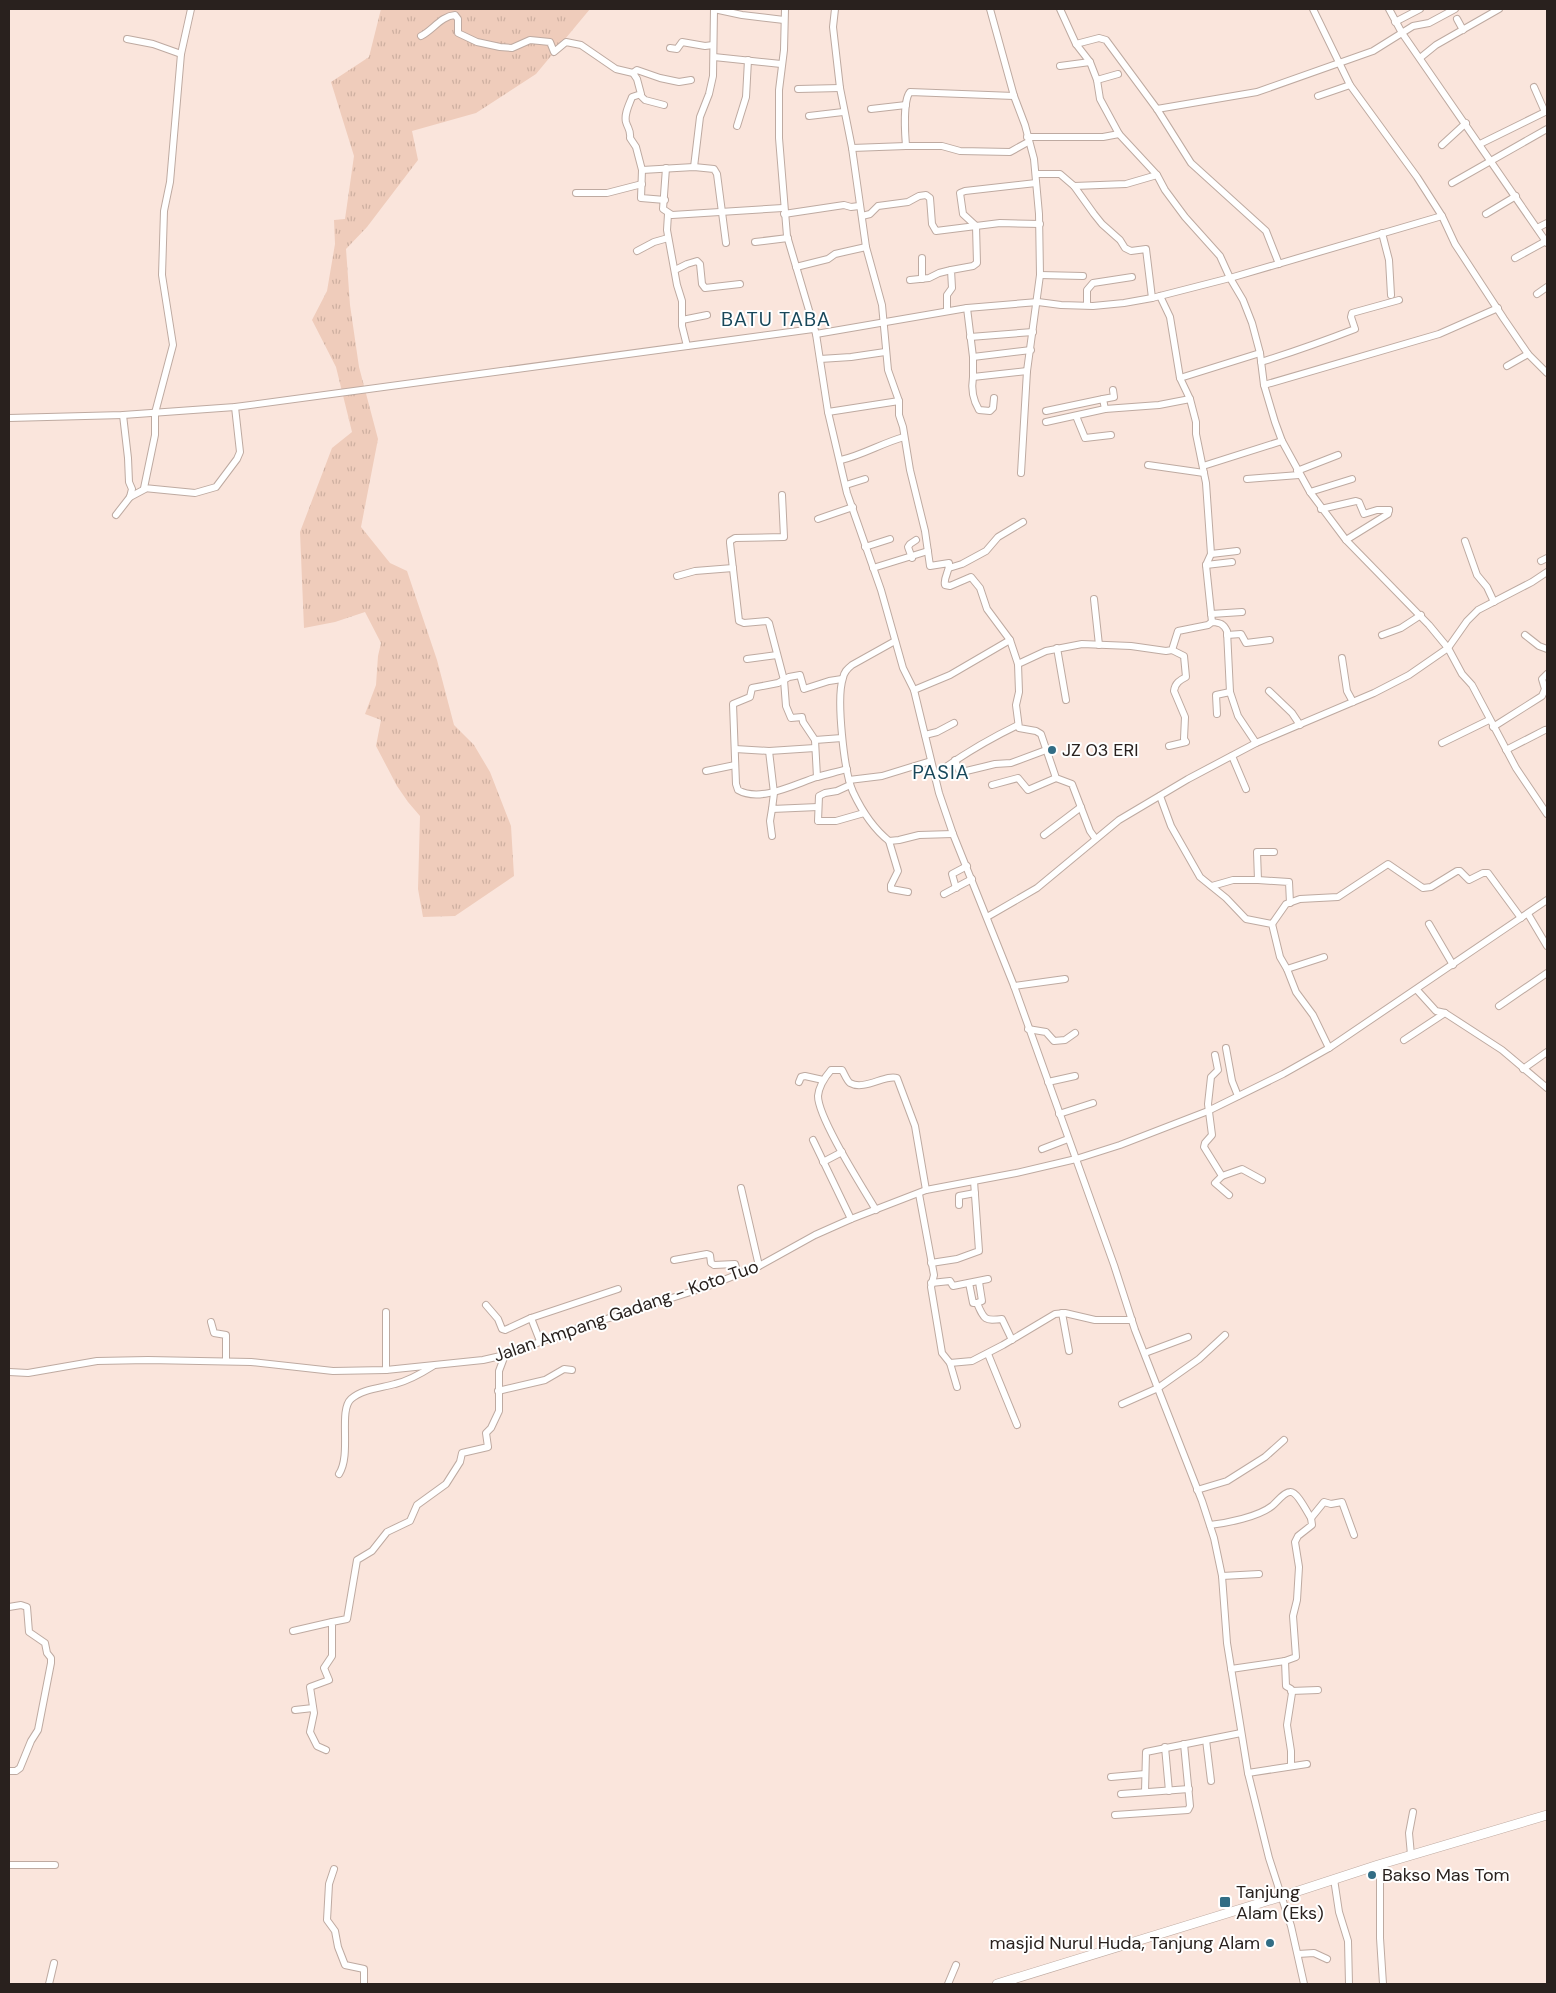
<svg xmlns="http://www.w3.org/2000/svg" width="1556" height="1993" viewBox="0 0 1556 1993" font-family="'DM Sans',sans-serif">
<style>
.grass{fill:url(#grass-tufts)}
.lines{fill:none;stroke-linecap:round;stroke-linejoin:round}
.minor-casing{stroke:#beaaa1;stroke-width:8}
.highway-casing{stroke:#beaaa1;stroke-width:10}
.minor{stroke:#fff;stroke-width:6}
.highway{stroke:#fff;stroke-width:9}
.poi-dot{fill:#326d85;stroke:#fff;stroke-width:2}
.labels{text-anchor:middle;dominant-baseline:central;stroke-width:4;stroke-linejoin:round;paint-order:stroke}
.poi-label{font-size:18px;fill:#29211e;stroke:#fff;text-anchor:start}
.street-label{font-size:18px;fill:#29211e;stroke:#fff}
.quarter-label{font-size:20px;letter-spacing:1px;fill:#18475a;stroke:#fff}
</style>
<defs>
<pattern id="grass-tufts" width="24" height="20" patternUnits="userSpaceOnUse" patternTransform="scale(1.25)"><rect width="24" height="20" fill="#efccbb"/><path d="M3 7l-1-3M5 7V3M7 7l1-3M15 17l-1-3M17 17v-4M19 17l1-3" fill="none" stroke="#cdafa0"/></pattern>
</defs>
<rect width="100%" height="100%" fill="#fae5dc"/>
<polygon class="grass" points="381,9 590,9 536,74 476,113 412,131 418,160 367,227 346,249 350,305 359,367 378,439 361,527 390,563 407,571 437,660 454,725 474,745 490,772 511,826 514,876 455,916 423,917 418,889 420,816 408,802 397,786 376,746 381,720 365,714 376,685 378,656 381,643 365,612 335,622 304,628 300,532 332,448 352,432 336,367 312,320 327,291 335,244 334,220 345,219 354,156 331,82 369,57"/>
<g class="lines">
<g class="minor-casing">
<g id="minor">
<polyline points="191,9 181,54 170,182 164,211 162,275 173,345 155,413 155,435 144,488 195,493 216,487 237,459 240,452 235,407"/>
<polyline points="714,9 742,15 784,20"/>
<polyline points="785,9 784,50 779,90 779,138 787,236 816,334 828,412 847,493 881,590 903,668 914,690 939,793 953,834 1014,986 1114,1265 1135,1330 1202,1501 1214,1538 1222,1576 1227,1643 1248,1773 1269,1858 1291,1926 1304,1984"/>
<path d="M835,9l-2,18 7,61 12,60 14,99 16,58 6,65 11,31v14l4,12 7,43 15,61 5,35 19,-3c1,8 -6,15 -4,22l5,1 21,-9 9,11 7,21 23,31 8,24 1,28 -3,13 3,23 17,3 5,3 15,44 16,6 18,47 5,7"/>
<polyline points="990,9 1014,96 1025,125 1034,159 1039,214 1040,275 1027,371 1021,473"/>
<polyline points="1060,9 1076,44 1090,62 1097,80 1100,99 1119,134 1157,175 1165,190 1185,217 1220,256 1230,278 1243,300 1252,323 1260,353 1264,385 1275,422 1282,441 1310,492 1346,540 1429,625 1448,648 1462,674 1472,685 1516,768 1547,814"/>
<polyline points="1313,9 1350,85 1417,177 1442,216 1455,244 1504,319 1528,354 1547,373"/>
<polyline points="1389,9 1402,33 1547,243"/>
<polyline points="1457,19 1463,30"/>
<polyline points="1395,22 1420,9"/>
<path d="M421,36c12,-6 20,-20 34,-21l3,4v14l19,9 23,5 12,1 18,-8 20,2 4,10 12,-10 15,3 35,24 17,4 4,6 4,15 -9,3c-3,8 -8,17 -6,25 2,7 5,8 4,16l6,9 6,23 52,-3 20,2 3,5 9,69"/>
<polyline points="127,39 153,44 181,54"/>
<polyline points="1076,44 1099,38 1106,40 1157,109 1191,163 1266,231 1279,264"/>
<polyline points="670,48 677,49 682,42 705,46 713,45"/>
<polyline points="714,57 781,64"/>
<polyline points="1420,58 1436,45 1499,9"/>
<polyline points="1060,66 1090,62"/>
<polyline points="633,73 637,70 660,78 679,82 691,80"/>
<polyline points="1097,80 1118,74"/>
<polyline points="1534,87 1545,112"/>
<polyline points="798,89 840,88"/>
<polyline points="640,95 645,100 664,105"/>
<polyline points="1318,96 1350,85"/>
<polyline points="871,109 906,105"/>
<polyline points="1157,109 1257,92 1373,51 1413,26 1429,23 1455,9"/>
<polyline points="809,116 843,112"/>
<polyline points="737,126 746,97 748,60"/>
<polyline points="1027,137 1103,137 1119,134"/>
<polyline points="1480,144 1547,111"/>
<polyline points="1442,145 1466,123"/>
<path d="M906,146c-1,-12 -3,-46 4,-54l104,4"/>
<polyline points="852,148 906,146 942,146 960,151 1010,152 1028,142"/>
<polyline points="694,167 700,117 709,94 713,76 714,9"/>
<polyline points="666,168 663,209 672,215 783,208"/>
<polyline points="642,170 641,198 665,200"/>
<polyline points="1036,174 1060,174 1074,186 1126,184 1157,175"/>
<polyline points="1452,183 1547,129"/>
<polyline points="1074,186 1094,214 1102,224 1120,240 1125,248 1131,251 1146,249 1152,298"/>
<polyline points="576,193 607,193 642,184"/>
<polyline points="668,214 667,230 677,285 682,301 682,326 687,346"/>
<polyline points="784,214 844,205 851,207 859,206"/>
<polyline points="1486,214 1516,196"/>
<polyline points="862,216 870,214 878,206 908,202 919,196 926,195 930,198 932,224 936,231 1000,223 1040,224"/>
<polyline points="1537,228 1547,223"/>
<polyline points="1382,233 1389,260 1391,295"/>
<polyline points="755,242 788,238"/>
<polyline points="637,251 654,242 668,238"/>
<polyline points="922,258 922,279"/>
<polyline points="1515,258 1546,241"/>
<polyline points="796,267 828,259 835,254 866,247"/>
<polyline points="675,270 687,264 697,261 700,264 702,284 705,288 740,284"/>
<polyline points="1040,275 1083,276"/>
<polyline points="910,280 929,278 939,273 951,270"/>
<polyline points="1537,294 1547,287"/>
<polyline points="1160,296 1170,317 1180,378 1190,399 1196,422 1196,434 1206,483 1211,554 1206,565 1212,622"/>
<polyline points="1087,305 1087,290 1093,283 1132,277"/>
<polyline points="967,308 973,357 973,377 1027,371"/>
<polyline points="947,310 947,295 952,288 951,270 973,266 977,263 976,226 963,214 960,193 965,191 1036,183"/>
<polyline points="682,320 707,315"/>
<polyline points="816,334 967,308 1038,302 1061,305 1093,306 1124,303 1152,298 1230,278 1442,216"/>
<polyline points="970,337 1033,332"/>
<polyline points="973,357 1031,350"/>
<polyline points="820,359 851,357 885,352"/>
<path d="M1261,362c32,-10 63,-21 94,-33l-4,-12 1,-4 47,-13"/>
<polyline points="1507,366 1528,354"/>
<path d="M973,377c-2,12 0,23 6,33l11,1 3,-3 1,-10"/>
<polyline points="1180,378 1260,353"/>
<polyline points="1264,385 1439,334 1498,308"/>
<polyline points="1103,399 1114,397 1113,390"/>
<polyline points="1046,411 1103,399 1105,409"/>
<polyline points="828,412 899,401"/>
<polyline points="1076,416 1085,438 1111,435"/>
<polyline points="9,418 123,415 235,407 813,329"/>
<polyline points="1046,422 1105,409 1159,405 1190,399"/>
<path d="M841,460c22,-5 41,-17 63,-23"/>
<polyline points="1148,465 1204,473"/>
<polyline points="1203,466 1282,441"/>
<polyline points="1297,471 1338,455"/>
<polyline points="1247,479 1299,475"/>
<polyline points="846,485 865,479"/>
<polyline points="1310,492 1352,479"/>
<polyline points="782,495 784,537 735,538 730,541 730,543 739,621 744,623 767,621 769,623 784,680 786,706 791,718 802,717 803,722 815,740 817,777"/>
<polyline points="130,497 145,489"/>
<polyline points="1321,509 1356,501 1359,502 1364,514 1377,510 1389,510"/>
<polyline points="116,515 130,497 132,489 129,482 128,458 123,415"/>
<polyline points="818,519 853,507"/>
<polyline points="1346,540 1388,514 1389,510"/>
<polyline points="1465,541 1477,575 1487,587 1494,602"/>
<polyline points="865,547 890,539"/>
<polyline points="1211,554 1237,551"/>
<polyline points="912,558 908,547 910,544 916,540"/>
<polyline points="1541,561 1547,558"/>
<polyline points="1206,565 1232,562"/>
<polyline points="873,568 928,551"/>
<polyline points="949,568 962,564 986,551 998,537 1023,522"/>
<polyline points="677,576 695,571 733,568"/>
<polyline points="1094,599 1099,645"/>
<polyline points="1211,614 1242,612"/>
<polyline points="1227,635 1241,634 1246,643 1270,640"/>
<polyline points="1382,635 1401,628 1421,615"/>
<polyline points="1525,635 1539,646 1547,649"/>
<path d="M895,641l-43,24c-5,4 -8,7 -9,13 -7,20 1,94 10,114 8,17 21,37 36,49l10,-1 20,-5 34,-1"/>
<polyline points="1057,648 1066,700"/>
<polyline points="1342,658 1347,691 1353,702"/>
<polyline points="747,659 777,655"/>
<path d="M1018,664l28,-13 36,-7 49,2 35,5 6,-1 6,-19 30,-6 4,-3c8,1 11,1 15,9l3,61 8,24 18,27"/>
<path d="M842,679l-13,2 -25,8 -4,-14 -11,2 -11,6 -26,5 -2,9 -17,7 3,80 2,6c22,13 57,-6 79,-13 10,-3 20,-5 30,-8"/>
<polyline points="914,690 950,675 1010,640"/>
<polyline points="1269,691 1292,713 1300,725"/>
<polyline points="1217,714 1216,695 1230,692"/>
<polyline points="1493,727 1542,696 1545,689 1542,679 1547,674"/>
<polyline points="925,735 937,732 954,723"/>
<polyline points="815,740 842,738"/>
<polyline points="1442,743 1489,720"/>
<path d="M1169,746l17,-4 -2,-3 1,-22 -11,-26c1,-8 6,-11 12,-14l-2,-21 -12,-6"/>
<polyline points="735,749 769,751 815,748"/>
<polyline points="1506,750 1545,730"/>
<polyline points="769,751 774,793 772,809 818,807"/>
<polyline points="1232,756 1246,789"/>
<polyline points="955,760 959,770 962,772 995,764 1011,763 1046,750"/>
<polyline points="706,771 735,765"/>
<path d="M936,774c26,-19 53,-35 82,-49"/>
<polyline points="849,780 882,776 931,761"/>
<polyline points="850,785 837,791 825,793 819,796 818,821 836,821 864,813"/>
<polyline points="992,785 1018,778 1028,790 1056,778"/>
<polyline points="1160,796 1171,826 1200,877 1226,898 1246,919 1272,924 1280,957 1287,969 1296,992 1313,1015 1329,1048"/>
<polyline points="772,809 770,821 772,836"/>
<polyline points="1044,835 1081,807"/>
<polyline points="889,841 898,871 891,885 891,889 908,892"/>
<polyline points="1258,880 1289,882 1290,903"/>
<polyline points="1212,886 1233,880 1258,880 1257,852 1274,852"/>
<polyline points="956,888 952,874 967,866"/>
<polyline points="944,894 972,879"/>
<polyline points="1528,914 1547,946"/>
<polyline points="987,917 1037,888 1119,820 1188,779 1256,743 1374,693 1409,675 1448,648 1467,621 1478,610 1532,582 1547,572"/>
<polyline points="1272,924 1286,904 1300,899 1338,897 1388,864 1423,888 1431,887 1457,871 1460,871 1469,880 1483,873 1488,873 1521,918"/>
<polyline points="1429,924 1453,965"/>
<polyline points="1287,969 1324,957"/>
<polyline points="1014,986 1065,979"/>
<polyline points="1417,990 1436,1011 1445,1013 1502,1050 1547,1088"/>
<polyline points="1499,1006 1547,973"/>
<polyline points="1028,1029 1046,1032 1054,1041 1065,1040 1075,1033"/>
<polyline points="1404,1040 1445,1013"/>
<polyline points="1226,1048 1232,1081 1238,1096"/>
<polyline points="1215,1055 1218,1070 1211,1077 1208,1104 1212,1135 1205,1143 1204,1147 1222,1176 1242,1169 1262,1180"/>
<polyline points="1523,1069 1547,1052"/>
<polyline points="799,1082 801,1077 805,1076 823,1080"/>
<polyline points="1048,1082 1075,1076"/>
<polyline points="1059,1114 1093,1103"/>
<polyline points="813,1140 851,1219"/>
<polyline points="1042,1149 1068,1139"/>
<polyline points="823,1162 842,1152"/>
<polyline points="1222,1176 1215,1183 1229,1195"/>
<polyline points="741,1188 759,1266"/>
<polyline points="919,1194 934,1275 931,1287 942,1353 950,1363 972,1361 1003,1345 1055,1314 1065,1313 1095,1320 1132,1320"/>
<polyline points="959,1205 959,1196 975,1193"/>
<path d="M876,1210c-13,-22 -58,-92 -58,-114 1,-10 7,-19 13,-26h11c2,3 5,11 8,13 14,8 36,-9 47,-5l18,48 11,64"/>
<polyline points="674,1260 707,1254 710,1255 711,1263 714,1265 735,1264 738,1274"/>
<polyline points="931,1263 957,1259 979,1251 974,1181"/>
<polyline points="931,1283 950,1281 953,1286 988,1279"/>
<path d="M969,1283l4,20h4c7,17 8,18 25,16l10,21"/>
<polyline points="977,1303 982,1301 979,1282"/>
<polyline points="486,1305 498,1319 502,1329 505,1330 531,1318 618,1289"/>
<polyline points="386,1312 386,1370"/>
<polyline points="1062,1313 1069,1351"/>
<polyline points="531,1318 540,1341"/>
<polyline points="211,1322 214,1333 226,1335 226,1361"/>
<polyline points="1145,1353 1188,1337"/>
<polyline points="988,1354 1017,1425"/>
<polyline points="950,1363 957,1387"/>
<polyline points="9,1372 28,1373 97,1361 148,1360 251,1362 333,1371 386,1370 483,1360 505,1355 575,1329 706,1287 759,1266 815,1235 851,1219 926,1190 1016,1173 1076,1159 1120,1145 1208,1111 1283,1074 1329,1048 1547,900"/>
<polyline points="498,1391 545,1380 564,1369 572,1370"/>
<polyline points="1122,1404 1158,1388 1199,1359 1225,1335"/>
<path d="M339,1474c13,-20 -1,-63 12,-75 11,-10 30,-11 44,-15 13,-3 27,-11 38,-18"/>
<polyline points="1197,1490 1227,1481 1265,1457 1284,1440"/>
<polyline points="1311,1518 1324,1502 1331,1504 1342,1502 1354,1535"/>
<path d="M1210,1525c17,-2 48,-8 62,-19 5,-4 12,-14 18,-14 7,-1 17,20 21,26l1,7 -14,11 -3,6 4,25 -2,33 -4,16 3,41 -11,4 -54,8"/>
<polyline points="1222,1576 1259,1574"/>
<polyline points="9,1607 21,1605 27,1607 29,1632 45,1643 47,1653 51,1658 51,1663 38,1730 31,1741 20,1768 16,1771 9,1771"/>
<polyline points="293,1631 332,1622"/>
<polyline points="1285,1661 1286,1686 1291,1689 1292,1693 1287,1725 1291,1751 1291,1766"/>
<polyline points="1291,1691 1318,1690"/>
<polyline points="295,1710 313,1708"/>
<polyline points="1206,1740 1211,1781"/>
<polyline points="1165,1747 1169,1791"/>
<polyline points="326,1750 317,1746 310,1732 314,1713 310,1687 329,1680 324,1668 332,1656 332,1622 347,1619 357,1560 372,1551 387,1532 410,1521 417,1505 446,1484 460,1462 462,1453 488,1447 486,1433 491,1428 499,1411 499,1371 505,1355"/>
<polyline points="1248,1773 1307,1764"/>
<polyline points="1111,1777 1145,1774"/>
<polyline points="1145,1792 1146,1752 1241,1733"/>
<polyline points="1121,1794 1189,1789"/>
<polyline points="1115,1815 1188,1810 1190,1806 1184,1744"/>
<polyline points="1411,1855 1409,1833 1413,1812"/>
<polyline points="9,1865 55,1865"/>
<polyline points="1378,1865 1380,1879 1380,1938 1383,1984"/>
<polyline points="334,1869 329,1884 327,1920 335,1931 338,1947 345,1965 364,1969 364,1984"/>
<polyline points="1334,1879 1339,1912 1348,1941 1349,1984"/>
<polyline points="1298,1954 1314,1953 1327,1959"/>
<polyline points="49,1984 54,1963"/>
<polyline points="948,1984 956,1965"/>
</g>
</g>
<g class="highway-casing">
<polyline id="highway" points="997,1984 1283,1896 1378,1865 1547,1815"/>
</g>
<use href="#minor" class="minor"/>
<use href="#highway" class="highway"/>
</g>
<g class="poi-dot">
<circle cx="1052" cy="750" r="5"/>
<circle cx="1372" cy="1875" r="5"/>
<rect x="1219" y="1896" width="12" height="12" rx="2.5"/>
<circle cx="1270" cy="1943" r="5"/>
</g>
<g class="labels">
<g class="poi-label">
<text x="1062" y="750">JZ 03 ERI</text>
<text x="1382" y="1875">Bakso Mas Tom</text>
<text x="1236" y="1892">Tanjung<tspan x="1236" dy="21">Alam (Eks)</tspan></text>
<text x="1260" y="1943" text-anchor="end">masjid Nurul Huda, Tanjung Alam</text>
</g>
<g class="street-label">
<text transform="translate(626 1311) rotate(-19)">Jalan Ampang Gadang - Koto Tuo</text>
</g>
<g class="quarter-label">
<text x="776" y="319">BATU TABA</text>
<text x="941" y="772">PASIA</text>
</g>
</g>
<rect width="1556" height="1993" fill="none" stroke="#29211e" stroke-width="20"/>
</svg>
